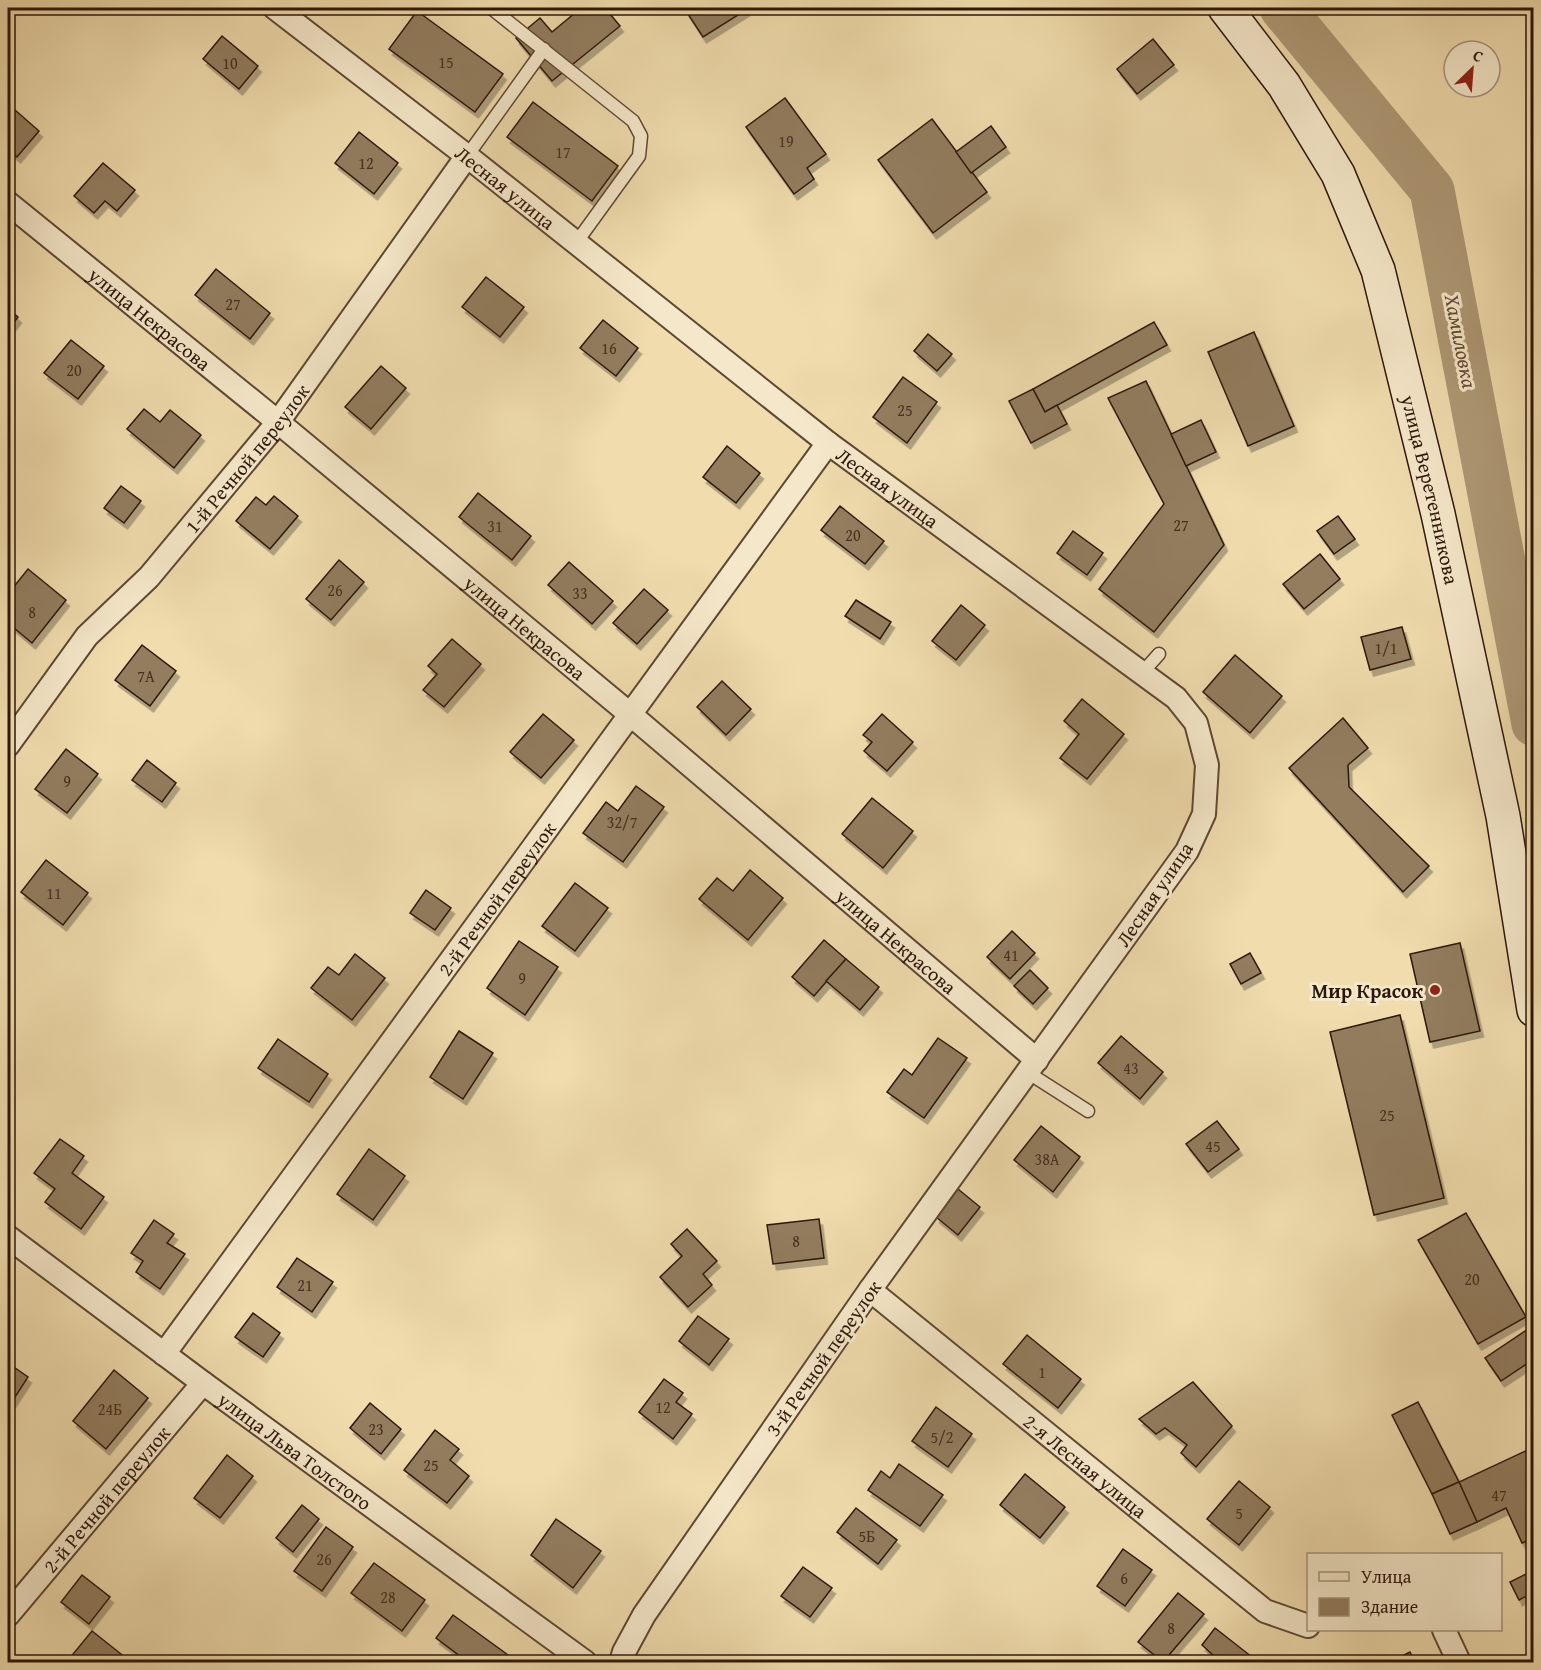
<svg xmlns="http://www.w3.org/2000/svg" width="1541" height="1670" viewBox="0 0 1541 1670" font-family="'Gentium Book Plus',serif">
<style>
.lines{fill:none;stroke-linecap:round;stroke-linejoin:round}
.river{stroke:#ae9975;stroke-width:45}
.building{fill:#927d5e;stroke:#2d1709;stroke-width:1.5;filter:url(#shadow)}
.service-casing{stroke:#5e4832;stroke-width:15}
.minor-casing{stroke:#5e4832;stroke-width:26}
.secondary-casing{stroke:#2d1709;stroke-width:36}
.service{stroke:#f5e8ca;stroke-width:12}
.minor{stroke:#f5e8ca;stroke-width:22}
.secondary{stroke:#f5e8ca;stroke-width:33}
.poi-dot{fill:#8f2418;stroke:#f5e8ca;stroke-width:2}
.labels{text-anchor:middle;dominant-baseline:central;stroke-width:6;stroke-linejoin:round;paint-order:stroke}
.number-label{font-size:16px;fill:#46301e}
.street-label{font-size:20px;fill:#2d1709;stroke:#f5e8ca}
.poi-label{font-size:20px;font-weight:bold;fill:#2d1709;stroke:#f5e8ca;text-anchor:end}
.water-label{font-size:21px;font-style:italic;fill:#614b34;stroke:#f5e8ca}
</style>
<defs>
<filter id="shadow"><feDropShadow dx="3.5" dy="6" stdDeviation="0" flood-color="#0004"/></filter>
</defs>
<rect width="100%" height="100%" fill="#f0dcad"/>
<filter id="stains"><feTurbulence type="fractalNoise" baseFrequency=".00333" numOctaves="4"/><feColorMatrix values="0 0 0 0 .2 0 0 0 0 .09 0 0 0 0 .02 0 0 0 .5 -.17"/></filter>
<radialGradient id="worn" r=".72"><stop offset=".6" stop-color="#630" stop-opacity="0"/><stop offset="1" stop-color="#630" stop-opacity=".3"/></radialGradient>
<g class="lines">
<polyline class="river" points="1282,8 1432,190 1534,724"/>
</g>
<g class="building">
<polygon points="581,8 605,8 620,26 552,81 516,38 540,18 552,32"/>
<polygon points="684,8 745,8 746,10 703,37"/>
<polygon points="417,11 503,74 475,112 389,49"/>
<polygon points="222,36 258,66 239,89 203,59"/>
<polygon points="1153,39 1174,65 1137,94 1117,69"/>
<polygon points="785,98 826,154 807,168 814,179 794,194 746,127"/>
<polygon points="533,102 618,166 592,201 507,137"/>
<polygon points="15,110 39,131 17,157 8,149 8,119"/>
<polygon points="932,119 987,192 933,233 878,160"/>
<polygon points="991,126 1006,147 971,173 956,152"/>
<polygon points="359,132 398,163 374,194 335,163"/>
<polygon points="103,163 135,190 117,211 105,201 94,213 74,196"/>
<polygon points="216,269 270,313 250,339 195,295"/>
<polygon points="486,277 524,307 500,337 462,307"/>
<polygon points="8,308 18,317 8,330"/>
<polygon points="603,320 638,348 616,376 580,348"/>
<polygon points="1154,322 1167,345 1045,412 1033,389"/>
<polygon points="1254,332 1294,426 1248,446 1208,352"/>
<polygon points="928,334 952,354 937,371 914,351"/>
<polygon points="71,340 104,366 78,399 44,373"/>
<polygon points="381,366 406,388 371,429 345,407"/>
<polygon points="903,377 937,402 907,443 873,417"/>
<polygon points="1146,381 1224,545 1154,632 1099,589 1164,504 1108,398"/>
<polygon points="1033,389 1045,412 1057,405 1067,424 1031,443 1009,401"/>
<polygon points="144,409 160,422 170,410 201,435 174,468 127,429"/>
<polygon points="1201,420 1216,452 1186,466 1171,434"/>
<polygon points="727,446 760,473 736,503 703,477"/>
<polygon points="121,486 141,501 124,523 104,508"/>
<polygon points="478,493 531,536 512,560 459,517"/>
<polygon points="274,496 298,516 270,549 236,521 256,497 266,505"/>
<polygon points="840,506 884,541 865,564 821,530"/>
<polygon points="1338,516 1355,539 1334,554 1317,531"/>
<polygon points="1073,531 1103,553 1087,575 1057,553"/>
<polygon points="1320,554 1340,579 1304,609 1283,584"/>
<polygon points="339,560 364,582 331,620 306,599"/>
<polygon points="569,562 613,601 592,624 548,585"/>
<polygon points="28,569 66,600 32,643 8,623 8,594"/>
<polygon points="644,589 668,610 637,644 613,623"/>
<polygon points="856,600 891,622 880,639 845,616"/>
<polygon points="961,605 985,625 956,660 932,641"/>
<polygon points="1402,627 1411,659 1370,670 1361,637"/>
<polygon points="452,639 481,664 444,707 423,690 437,674 428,666"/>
<polygon points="142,645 176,671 150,706 115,680"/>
<polygon points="1235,655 1282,696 1250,733 1203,692"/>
<polygon points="722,681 751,709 726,735 697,707"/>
<polygon points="1082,699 1124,734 1087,779 1060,758 1079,734 1064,721"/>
<polygon points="543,714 574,740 541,778 510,752"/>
<polygon points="882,714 913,742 887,771 864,751 872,742 863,735"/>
<polygon points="1343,718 1368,748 1348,765 1349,787 1429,866 1403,892 1289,768"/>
<polygon points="66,749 98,774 67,813 35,789"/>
<polygon points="147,760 176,783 162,802 132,780"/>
<polygon points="636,786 664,807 623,862 583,833 606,802 618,811"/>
<polygon points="872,798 913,831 883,868 842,834"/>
<polygon points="46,860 88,893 63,925 21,892"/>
<polygon points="750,870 783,898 748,940 699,899 717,878 733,891"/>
<polygon points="575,883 608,908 575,951 542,926"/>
<polygon points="426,890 451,908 435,930 410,913"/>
<polygon points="1012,931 1035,953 1010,979 987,957"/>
<polygon points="824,940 846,959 814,996 792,977"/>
<polygon points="519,941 558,967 525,1015 487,988"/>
<polygon points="1460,943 1480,1031 1430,1042 1410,954"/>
<polygon points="1250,953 1261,973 1241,984 1230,964"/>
<polygon points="355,954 385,978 352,1020 311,988 328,967 339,975"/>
<polygon points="846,959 879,987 860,1010 826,981"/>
<polygon points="1030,970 1048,988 1033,1004 1014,986"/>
<polygon points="1400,1015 1444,1198 1374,1215 1330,1032"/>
<polygon points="459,1031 493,1053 463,1099 430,1077"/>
<polygon points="1121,1036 1163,1072 1140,1099 1098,1063"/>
<polygon points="938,1038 967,1058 924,1118 887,1092 904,1069 912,1075"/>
<polygon points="278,1039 328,1074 309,1102 258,1068"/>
<polygon points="1217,1121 1239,1149 1208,1172 1186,1144"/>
<polygon points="1041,1126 1080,1157 1053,1192 1014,1160"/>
<polygon points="60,1139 84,1156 72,1173 104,1197 81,1229 45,1202 55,1189 34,1173"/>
<polygon points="369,1149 405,1176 373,1220 337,1194"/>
<polygon points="958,1189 980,1207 958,1235 936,1217"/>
<polygon points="1466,1213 1526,1317 1478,1344 1418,1240"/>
<polygon points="819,1219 824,1258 773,1264 767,1225"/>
<polygon points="154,1220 174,1234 167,1243 185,1254 160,1289 136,1272 143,1261 131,1253"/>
<polygon points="687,1229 717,1261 703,1274 712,1285 688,1307 660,1277 682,1256 671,1244"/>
<polygon points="297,1258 333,1282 312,1312 277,1287"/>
<polygon points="253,1313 280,1333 263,1357 235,1337"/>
<polygon points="698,1316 729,1339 709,1365 679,1341"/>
<polygon points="1534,1325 1534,1359 1501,1381 1485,1358"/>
<polygon points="1027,1335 1081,1379 1058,1408 1003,1364"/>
<polygon points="8,1363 28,1377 8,1408"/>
<polygon points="114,1370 148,1398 106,1449 73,1421"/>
<polygon points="664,1379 683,1393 676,1402 692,1414 673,1439 639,1412"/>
<polygon points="1193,1382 1232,1426 1196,1467 1181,1453 1187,1445 1165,1428 1156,1434 1139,1419"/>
<polygon points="1418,1402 1459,1482 1432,1494 1392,1415"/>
<polygon points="370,1403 401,1429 381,1454 350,1428"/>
<polygon points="936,1407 972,1434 948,1467 912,1441"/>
<polygon points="435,1430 459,1449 450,1460 469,1476 447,1503 404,1470"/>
<polygon points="1534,1447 1534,1538 1522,1543 1506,1508 1477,1522 1459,1482"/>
<polygon points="227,1455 253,1476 220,1518 194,1498"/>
<polygon points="899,1464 943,1495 920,1526 868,1490 881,1471 890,1478"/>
<polygon points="1025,1474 1065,1507 1040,1538 1000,1505"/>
<polygon points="1239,1481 1270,1507 1239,1545 1207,1519"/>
<polygon points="1459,1482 1477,1522 1450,1534 1432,1494"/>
<polygon points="302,1505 319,1519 293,1552 276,1538"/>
<polygon points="856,1508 897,1540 878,1564 837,1532"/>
<polygon points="556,1519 601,1551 573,1588 531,1555"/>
<polygon points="326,1527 353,1547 322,1591 294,1571"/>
<polygon points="1123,1549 1152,1570 1125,1606 1097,1586"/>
<polygon points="374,1563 425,1600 402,1631 351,1593"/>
<polygon points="803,1567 832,1588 810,1617 781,1596"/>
<polygon points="1534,1570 1534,1592 1519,1600 1510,1582"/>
<polygon points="82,1575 110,1597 89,1624 61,1602"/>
<polygon points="1178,1593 1204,1614 1163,1662 1138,1642"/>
<polygon points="453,1615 515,1660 513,1662 457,1662 461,1657 436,1638"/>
<polygon points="1215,1628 1252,1657 1247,1662 1209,1662 1214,1656 1202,1645"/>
<polygon points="92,1631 126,1658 122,1662 74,1662 69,1659"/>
<polygon points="1410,1652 1415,1662 1390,1662"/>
</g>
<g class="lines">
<g class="service-casing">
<g id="service">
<polyline points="491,8 633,121 641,136 639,156 576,243"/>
<polyline points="467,156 544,49"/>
<polyline points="1142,673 1159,654"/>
<polyline points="1027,1072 1088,1111"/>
</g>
</g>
<g class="minor-casing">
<g id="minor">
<path id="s1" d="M275,8l192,148 361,287 348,255 20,25 11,42 -3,49 -17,37 -317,439 -226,325 -20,37 -3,10"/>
<path id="s2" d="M8,203l270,219 353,293 406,345"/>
<path id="s3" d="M8,745l79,-109 62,-59 129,-155 189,-266"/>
<path id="s4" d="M8,1237l195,146 382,279"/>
<path id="s5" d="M870,1290l395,321 43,15"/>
<path id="s6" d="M164,1354l664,-911"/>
<path id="s7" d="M8,1615l195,-232"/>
<polyline points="1444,1630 1459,1662"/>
</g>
</g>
<g class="secondary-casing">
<g id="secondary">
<path id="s8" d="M1225,8l59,77 54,89 40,96 60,244 65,302 31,194"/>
</g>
</g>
<use href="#service" class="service"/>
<use href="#minor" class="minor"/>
<use href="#secondary" class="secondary"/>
</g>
<circle class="poi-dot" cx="1435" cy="990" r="6"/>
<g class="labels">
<g class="number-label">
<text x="446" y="62">15</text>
<text x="230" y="63">10</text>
<text x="786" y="141">19</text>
<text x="563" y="152">17</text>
<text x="366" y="163">12</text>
<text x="233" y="304">27</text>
<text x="609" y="348">16</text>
<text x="74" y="370">20</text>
<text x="905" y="410">25</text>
<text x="1181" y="525">27</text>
<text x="495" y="526">31</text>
<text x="853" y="535">20</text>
<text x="335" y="590">26</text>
<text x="580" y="593">33</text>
<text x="32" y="612">8</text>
<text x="1386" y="648">1/1</text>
<text x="146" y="676">7А</text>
<text x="67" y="781">9</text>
<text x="622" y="822">32/7</text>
<text x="54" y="893">11</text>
<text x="1011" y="955">41</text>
<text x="522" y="978">9</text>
<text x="1131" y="1068">43</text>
<text x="1387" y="1115">25</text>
<text x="1213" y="1146">45</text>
<text x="1047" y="1159">38А</text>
<text x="796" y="1241">8</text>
<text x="1472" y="1279">20</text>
<text x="305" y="1285">21</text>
<text x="1042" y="1372">1</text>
<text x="663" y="1407">12</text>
<text x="110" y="1409">24Б</text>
<text x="376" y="1429">23</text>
<text x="942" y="1437">5/2</text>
<text x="431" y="1465">25</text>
<text x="1499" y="1495">47</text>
<text x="1239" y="1513">5</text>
<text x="867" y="1536">5Б</text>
<text x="324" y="1559">26</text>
<text x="1124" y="1578">6</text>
<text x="388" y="1597">28</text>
<text x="1171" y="1628">8</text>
</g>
<g class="street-label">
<text stroke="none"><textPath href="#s1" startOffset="292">Лесная улица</textPath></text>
<text stroke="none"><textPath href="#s2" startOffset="183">улица Некрасова</textPath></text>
<text stroke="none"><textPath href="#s3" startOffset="374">1-й Речной переулок</textPath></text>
<text stroke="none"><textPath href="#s1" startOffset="778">Лесная улица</textPath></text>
<text stroke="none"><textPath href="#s8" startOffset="531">улица Веретенникова</textPath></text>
<text stroke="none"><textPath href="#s2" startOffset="669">улица Некрасова</textPath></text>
<text transform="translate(1154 894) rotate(-56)">Лесная улица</text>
<text stroke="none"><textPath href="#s6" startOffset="564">2-й Речной переулок</textPath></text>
<text stroke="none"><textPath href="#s2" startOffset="1155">улица Некрасова</textPath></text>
<text transform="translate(823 1358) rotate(-55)">3-й Речной переулок</text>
<text stroke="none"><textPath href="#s4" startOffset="358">улица Льва Толстого</textPath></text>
<text stroke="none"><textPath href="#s5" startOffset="278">2-я Лесная улица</textPath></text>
<text stroke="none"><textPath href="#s7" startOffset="152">2-й Речной переулок</textPath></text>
</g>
<g class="poi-label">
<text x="1423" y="990">Мир Красок</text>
</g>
<g class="water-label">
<text transform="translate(1461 341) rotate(79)">Хамиловка</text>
</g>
</g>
<rect width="1541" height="1670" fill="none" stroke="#f0dcad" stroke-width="30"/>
<rect x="9" y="9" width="1523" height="1652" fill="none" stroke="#2d1709" stroke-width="3"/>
<rect x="15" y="15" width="1511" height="1640" fill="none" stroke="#2d1709" stroke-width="1.5"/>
<rect x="1307" y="1553" width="195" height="78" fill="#f5e8ca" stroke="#a5947d" stroke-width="1.5"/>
<rect x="1319" y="1572" width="30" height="9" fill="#f5e8ca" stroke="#a5947d" stroke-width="1.5"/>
<text x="1361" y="1583" font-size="18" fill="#2d1709">Улица</text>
<rect x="1319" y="1598" width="30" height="18" fill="#927d5e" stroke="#a5947d" stroke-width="1.5"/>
<text x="1361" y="1613" font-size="18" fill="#2d1709">Здание</text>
<g transform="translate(1472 69) rotate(25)"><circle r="28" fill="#f5e8ca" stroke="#a5947d" stroke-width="1.5"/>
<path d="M0-4.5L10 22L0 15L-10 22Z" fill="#8f2418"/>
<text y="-9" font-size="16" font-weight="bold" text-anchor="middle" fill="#2d1709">С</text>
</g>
<rect width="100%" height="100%" filter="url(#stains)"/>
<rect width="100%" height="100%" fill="url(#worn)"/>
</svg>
